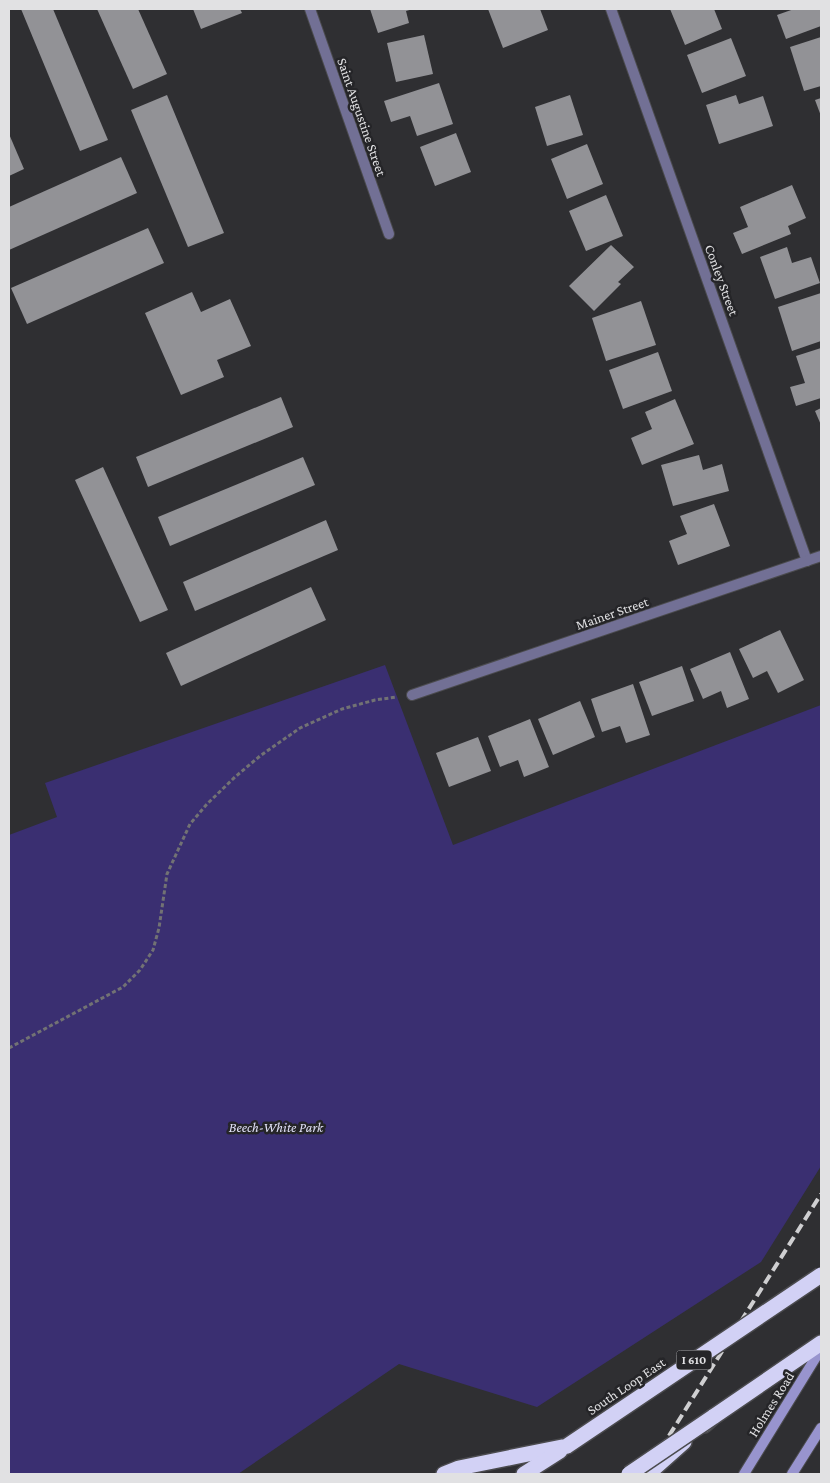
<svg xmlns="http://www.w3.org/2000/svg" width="830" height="1483" viewBox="0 0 830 1483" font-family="'Crimson Pro',serif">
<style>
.green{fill:#3a2f71}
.building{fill:#929296}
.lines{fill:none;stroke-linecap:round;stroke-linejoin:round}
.minor-casing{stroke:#4b4b4e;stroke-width:12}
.secondary-casing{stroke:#4b4b4e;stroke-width:12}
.motorway-casing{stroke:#4b4b4e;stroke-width:18}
.path{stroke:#727274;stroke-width:3;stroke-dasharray:4 2.5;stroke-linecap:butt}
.minor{stroke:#727095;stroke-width:10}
.secondary{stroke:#9894ce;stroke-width:10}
.motorway{stroke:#d2d1f5;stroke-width:15}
.rail{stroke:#cfcfd1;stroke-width:4;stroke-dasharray:10 5;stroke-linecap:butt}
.motorway-bridge-casing{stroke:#4b4b4e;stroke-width:18;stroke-linecap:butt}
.motorway-bridge{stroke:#d2d1f5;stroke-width:15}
.labels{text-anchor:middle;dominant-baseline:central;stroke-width:5;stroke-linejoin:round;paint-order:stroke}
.shield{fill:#252528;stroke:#a9a9ab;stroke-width:1}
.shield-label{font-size:12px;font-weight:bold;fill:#e1e1e3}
.street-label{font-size:14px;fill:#e1e1e3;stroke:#252528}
.park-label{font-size:14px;font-style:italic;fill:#e1e0f7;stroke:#252528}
</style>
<rect width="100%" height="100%" fill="#2f2f32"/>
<polygon class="green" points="385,665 453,845 821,705 821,1166 761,1262 537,1407 399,1364 238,1474 9,1474 9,835 57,817 45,783"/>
<g class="building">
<polygon points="21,9 53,9 108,140 80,151"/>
<polygon points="97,9 138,9 167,74 133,89"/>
<polygon points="193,9 240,9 242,13 201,29"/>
<polygon points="370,9 413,9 406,11 409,23 378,33"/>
<polygon points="488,9 540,9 548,30 503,48"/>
<polygon points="670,9 714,9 722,29 685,45"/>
<polygon points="794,9 821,9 821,26 786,39 777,15"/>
<polygon points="424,35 433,74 396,82 387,43"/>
<polygon points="821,37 821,86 804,91 790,47"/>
<polygon points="731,38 746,76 702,93 687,55"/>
<polygon points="439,83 453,124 417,136 410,116 391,122 384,101"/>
<polygon points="167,95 224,233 188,247 131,110"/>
<polygon points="570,95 583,135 547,146 535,107"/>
<polygon points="736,95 739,104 763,96 773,126 719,144 706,105"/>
<polygon points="821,98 821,116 815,100"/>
<polygon points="456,133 471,172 435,186 420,147"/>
<polygon points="9,134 24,169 9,176"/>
<polygon points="587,144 603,184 567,199 551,159"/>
<polygon points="121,157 137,193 9,250 9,207"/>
<polygon points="792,185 806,218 788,226 791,234 742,254 733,233 748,227 740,207"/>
<polygon points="606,195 623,236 586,251 569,211"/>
<polygon points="148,228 164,263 27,324 11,288"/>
<polygon points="611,245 634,267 618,282 621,284 594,311 569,286"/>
<polygon points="787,247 792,263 811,257 820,283 775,299 760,257"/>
<polygon points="192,292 201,312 230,299 251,346 217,360 224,377 181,395 145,313"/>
<polygon points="821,293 821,341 792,351 778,307"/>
<polygon points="641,301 656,345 606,361 592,318"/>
<polygon points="821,348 821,398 796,406 790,387 805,383 796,356"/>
<polygon points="658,352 672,391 623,409 609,370"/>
<polygon points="281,397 293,427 148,487 136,457"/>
<polygon points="675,399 694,444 642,465 631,438 652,429 645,412"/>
<polygon points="821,408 821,425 815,411"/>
<polygon points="699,455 703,470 722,464 729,491 673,506 661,465"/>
<polygon points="303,457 315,485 170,546 158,517"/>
<polygon points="103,467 168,610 140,622 75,480"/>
<polygon points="714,504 730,546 678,565 669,541 687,534 680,516"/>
<polygon points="326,520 338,550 195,611 183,582"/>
<polygon points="311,587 326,620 181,686 166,653"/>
<polygon points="780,630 804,680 778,693 767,671 753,678 739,649"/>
<polygon points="730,652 749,699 727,708 721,691 703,699 690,669"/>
<polygon points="682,666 694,701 652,716 639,682"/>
<polygon points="633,684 650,735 626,743 620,726 602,732 591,699"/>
<polygon points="580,701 595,737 553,755 538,719"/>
<polygon points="530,719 549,767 524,777 518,760 500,767 488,736"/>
<polygon points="478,737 491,771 449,787 436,753"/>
</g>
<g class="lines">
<g class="minor-casing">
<g id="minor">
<polyline points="310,9 389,234"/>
<polyline points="611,9 807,561"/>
<polyline points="412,695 821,556"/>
</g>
</g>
<g class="secondary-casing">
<g id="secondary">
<polyline points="744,1474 821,1349"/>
<polyline points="792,1474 821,1428"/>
</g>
</g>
<g class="motorway-casing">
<g id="motorway">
<polyline points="704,1425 713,1417 821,1343"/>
<polyline points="444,1474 459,1468 567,1446"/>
<polyline points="524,1474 560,1451"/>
<polyline points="648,1474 684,1442"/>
</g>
</g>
<polyline class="path" points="9,1048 123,987 140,970 153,950 159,928 167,874 190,824 207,804 235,777 260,756 300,728 342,709 375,700 397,697"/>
<use href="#minor" class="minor"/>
<use href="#secondary" class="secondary"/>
<use href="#motorway" class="motorway"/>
<polyline class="rail" points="645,1474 821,1194"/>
<g class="motorway-bridge-casing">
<g id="motorway-bridge">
<polyline points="567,1446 821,1275"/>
<polyline points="629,1474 713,1417"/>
</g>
</g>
<use href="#motorway-bridge" class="motorway-bridge"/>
</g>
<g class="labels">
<rect class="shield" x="676.5" y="1350.5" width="35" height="19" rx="4"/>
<g class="shield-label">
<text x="694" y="1360">I 610</text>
</g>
<g class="street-label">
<text transform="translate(362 117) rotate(71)">Saint Augustine Street</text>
<text transform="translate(722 280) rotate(70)">Conley Street</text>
<text transform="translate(612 613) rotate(-19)">Mainer Street</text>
<text transform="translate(626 1386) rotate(-34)">South Loop East</text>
<text transform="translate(771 1404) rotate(-58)">Holmes Road</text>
</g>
<g class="park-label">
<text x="276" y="1127">Beech-White Park</text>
</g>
</g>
<rect width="830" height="1483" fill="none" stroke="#e1e1e3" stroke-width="20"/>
</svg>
